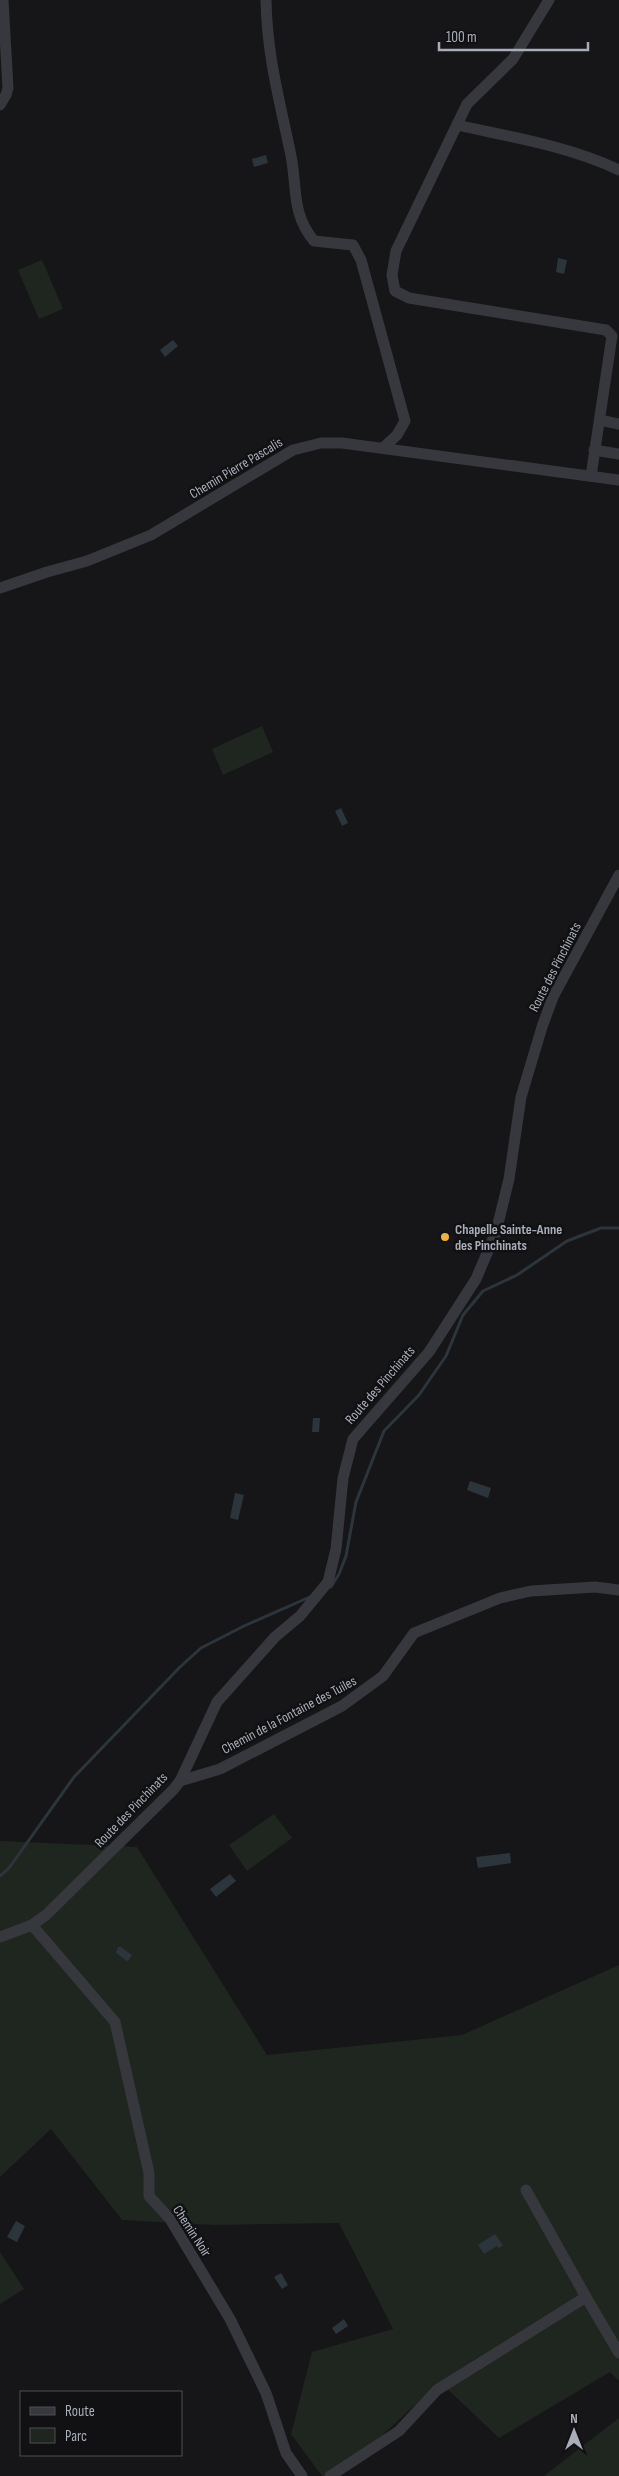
<svg xmlns="http://www.w3.org/2000/svg" width="619" height="2476" viewBox="0 0 619 2476" font-family="'Sofia Sans Condensed',sans-serif">
<style>
.green{fill:#1e261f}
.water{fill:#2c353c}
.lines{fill:none;stroke-linecap:round;stroke-linejoin:round}
.stream{stroke:#2c353c;stroke-width:3}
.minor{stroke:#37383d;stroke-width:11}
.poi-dot{fill:#f2b134;stroke:#111113;stroke-width:2}
.labels{text-anchor:middle;dominant-baseline:central;stroke-width:5;stroke-linejoin:round;paint-order:stroke}
.street-label{font-size:14px;fill:#a8adb8;stroke:#111113}
.poi-label{font-size:14px;font-weight:bold;fill:#a8adb8;stroke:#111113;text-anchor:start}
</style>
<rect width="100%" height="100%" fill="#161618"/>
<g class="green">
<polygon points="42,260 63,309 39,319 18,270"/>
<polygon points="262,726 273,752 223,775 212,749"/>
<polygon points="274,1814 292,1838 247,1871 229,1845"/>
<polygon points="0,1841 137,1847 267,2055 462,2035 619,1965 619,2381 610,2372 499,2438 440,2382 338,2476 322,2476 291,2434 312,2352 393,2329 339,2223 214,2225 122,2220 51,2129 0,2177"/>
<polygon points="0,2252 24,2289 0,2304"/>
<polygon points="619,2418 619,2476 544,2476"/>
</g>
<g class="water">
<polygon points="266,155 268,163 254,167 252,159"/>
<polygon points="558,258 567,260 564,274 556,272"/>
<polygon points="173,340 178,346 165,357 160,350"/>
<polygon points="341,808 348,823 342,826 335,811"/>
<polygon points="313,1418 320,1418 319,1432 312,1432"/>
<polygon points="470,1481 491,1488 488,1498 467,1490"/>
<polygon points="235,1493 244,1495 238,1520 230,1518"/>
<polygon points="510,1853 511,1863 478,1868 476,1857"/>
<polygon points="230,1874 236,1881 216,1897 210,1889"/>
<polygon points="118,1947 121,1947 132,1955 129,1960 127,1961 116,1953"/>
<polygon points="16,2221 25,2226 17,2242 7,2237"/>
<polygon points="495,2234 503,2245 499,2248 497,2246 484,2254 478,2245"/>
<polygon points="281,2273 288,2285 282,2289 274,2277"/>
<polygon points="344,2319 348,2326 336,2334 332,2328"/>
</g>
<g class="lines">
<g class="stream">
<polyline points="331,1587 339,1574 346,1556 356,1502 384,1431 419,1395 446,1356 463,1315 483,1291 517,1275 567,1241 601,1228 619,1228"/>
<polyline points="0,1876 9,1868 74,1777 180,1667 201,1648 244,1626 312,1596"/>
</g>
<g class="minor">
<path d="M266,0c1,55 13,98 24,151 8,34 0,61 24,90l39,4 8,15 44,161 -8,14 -14,13"/>
<polyline points="549,0 513,59 467,104 396,251 392,275 395,291 409,298 606,330 612,336 591,476"/>
<polyline points="0,105 6,95 8,88 3,0"/>
<path d="M457,125c54,12 112,21 162,45"/>
<polyline points="600,420 619,424"/>
<polyline points="594,450 619,454"/>
<polyline points="0,588 47,572 87,561 151,535 293,450 321,443 342,443 619,480"/>
<polyline points="180,1781 220,1769 342,1706 383,1676 414,1633 500,1598 531,1591 595,1587 619,1590"/>
<polyline points="32,1925 115,2022 149,2173 149,2196 170,2219 230,2319 266,2393 286,2453 302,2476"/>
<polyline points="0,1937 32,1925 46,1915 173,1790 180,1781 217,1702 275,1637 300,1616 328,1582 336,1549 343,1478 353,1439 429,1352 476,1279 496,1232 509,1179 521,1097 542,1027 553,997 619,875"/>
<polyline points="526,2190 586,2297"/>
<polyline points="330,2476 399,2431 437,2390 586,2297 619,2353"/>
</g>
</g>
<circle class="poi-dot" cx="445" cy="1237" r="5"/>
<g class="labels">
<g class="street-label">
<text transform="translate(236 468) rotate(-31)">Chemin Pierre Pascalis</text>
<text transform="translate(555 967) rotate(-63)">Route des Pinchinats</text>
<text transform="translate(380 1385) rotate(-49)">Route des Pinchinats</text>
<text transform="translate(289 1715) rotate(-28)">Chemin de la Fontaine des Tuiles</text>
<text transform="translate(131 1810) rotate(-46)">Route des Pinchinats</text>
<text transform="translate(192 2231) rotate(57)">Chemin Noir</text>
</g>
<g class="poi-label">
<text x="455" y="1229">Chapelle Sainte-Anne<tspan x="455" dy="16">des Pinchinats</tspan></text>
</g>
</g>
<rect x="20" y="2391" width="162" height="65" fill="#111113" stroke="#4d4f55"/>
<rect x="30" y="2407" width="25" height="8" fill="#37383d" stroke="#4d4f55"/>
<text x="65" y="2416" font-size="15" fill="#a8adb8">Route</text>
<rect x="30" y="2428" width="25" height="15" fill="#1e261f" stroke="#4d4f55"/>
<text x="65" y="2441" font-size="15" fill="#a8adb8">Parc</text>
<g transform="translate(574 2431)" stroke="#111113" stroke-width="4" paint-order="stroke">
<path d="M0-4L9 19L0 12L-9 19Z" fill="#a8adb8"/>
<text y="-8" font-size="14" font-weight="bold" text-anchor="middle" fill="#a8adb8">N</text>
</g>
<path d="M439 42v8h149v-8" fill="none" stroke="#a8adb8" stroke-width="2.5"/>
<text x="446" y="42" font-size="15" fill="#a8adb8" stroke="#111113" stroke-width="4" paint-order="stroke">100 m</text>
</svg>
